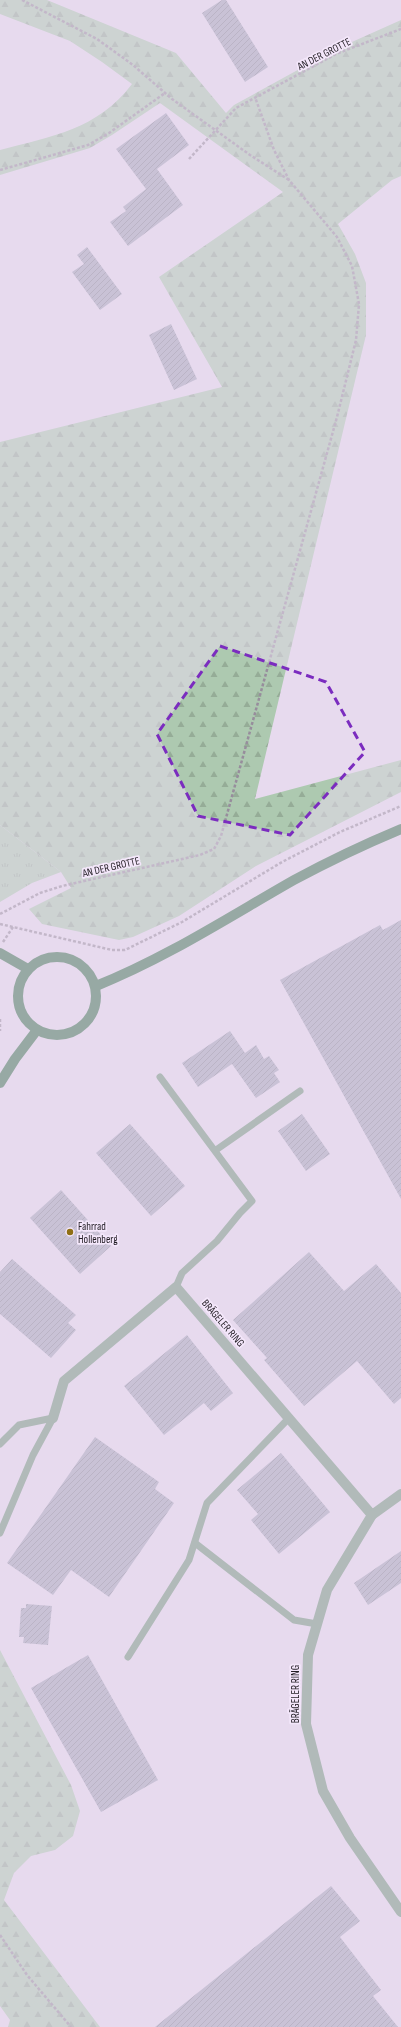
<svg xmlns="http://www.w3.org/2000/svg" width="401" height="2027" viewBox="0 0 401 2027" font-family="'Sofia Sans Condensed',sans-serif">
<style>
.grass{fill:url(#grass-tufts)}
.forest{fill:url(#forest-firs)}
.building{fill:url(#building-hatch)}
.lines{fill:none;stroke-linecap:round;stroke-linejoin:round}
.path{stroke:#978d9c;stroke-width:2.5;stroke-dasharray:3 2;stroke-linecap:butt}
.lane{stroke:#6f9379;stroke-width:7}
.street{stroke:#6f9379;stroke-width:10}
.secondary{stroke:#366e49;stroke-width:10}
.marked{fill:none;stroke:#7b2cbf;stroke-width:3;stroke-dasharray:8 5;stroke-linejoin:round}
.poi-dot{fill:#8f6f14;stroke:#f4e7fb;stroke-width:1.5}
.labels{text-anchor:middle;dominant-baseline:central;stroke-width:3.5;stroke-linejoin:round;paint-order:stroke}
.street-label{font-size:11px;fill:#221d24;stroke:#f4e7fb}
.poi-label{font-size:11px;fill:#221d24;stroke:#f4e7fb;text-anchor:start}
</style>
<defs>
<pattern id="grass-tufts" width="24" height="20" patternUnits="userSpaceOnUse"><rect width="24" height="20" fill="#adc9b0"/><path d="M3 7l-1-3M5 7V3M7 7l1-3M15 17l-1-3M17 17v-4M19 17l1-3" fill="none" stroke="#95ac97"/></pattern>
<pattern id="forest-firs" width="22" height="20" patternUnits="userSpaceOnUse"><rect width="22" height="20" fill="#adc9b0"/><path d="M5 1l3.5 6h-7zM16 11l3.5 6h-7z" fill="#95ac97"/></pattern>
<pattern id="building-hatch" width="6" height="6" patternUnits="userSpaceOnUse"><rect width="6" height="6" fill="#a5a4b9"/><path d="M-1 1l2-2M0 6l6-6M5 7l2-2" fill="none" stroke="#868596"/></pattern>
</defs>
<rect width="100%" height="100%" fill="#e7daee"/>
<polygon class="grass" points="0,825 61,872 32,883 0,902"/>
<g class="forest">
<path d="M0,0h47l129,53 50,60 8,-8 100,-55 67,-30v156l-9,4 -54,44 17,30 11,29v52l-111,464 146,-39v32l-145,74 -77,50 -46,21 -14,3 -77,-16 -13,-15 42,-21 -10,-16 -61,-47v-383l222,-55 -63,-110 124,-85 -123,-89 -48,32 -22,13 -90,27v-25c52,-14 97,-20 132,-66l-30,-22 -32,-21 -70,-27z"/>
<polygon points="0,1650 71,1785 80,1811 73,1836 55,1850 31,1856 14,1873 4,1900 100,2027 8,2027 10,2020 0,2006"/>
</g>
<g class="building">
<polygon points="222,0 226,0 268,67 245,82 202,13"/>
<polygon points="166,113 189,145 157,169 183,205 128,246 110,222 126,211 123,207 146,189 116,149"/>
<polygon points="87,247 122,294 100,310 72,272 84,264 77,255"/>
<polygon points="171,324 197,379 174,390 149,335"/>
<polygon points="401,920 401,1199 280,980 380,925 383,930"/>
<polygon points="230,1031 245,1053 256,1045 264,1059 269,1056 279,1070 274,1073 280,1082 256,1098 232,1064 198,1087 182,1063"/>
<polygon points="302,1114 330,1154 306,1171 278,1131"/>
<polygon points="130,1124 185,1186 151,1216 96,1153"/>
<polygon points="61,1190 111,1246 80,1274 30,1218"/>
<polygon points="309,1252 344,1291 376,1264 401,1293 401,1398 394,1404 357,1361 304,1406 264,1360 267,1358 233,1320"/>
<polygon points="12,1259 76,1315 68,1323 76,1330 51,1358 0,1314 0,1272"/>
<polygon points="187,1335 233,1393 211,1411 204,1403 164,1435 124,1386"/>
<polygon points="95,1437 159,1482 155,1489 174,1503 109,1597 71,1570 53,1595 7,1563"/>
<polygon points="281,1453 330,1512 279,1554 251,1520 258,1514 237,1490"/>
<polygon points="401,1551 401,1583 368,1605 354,1583"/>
<polygon points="26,1604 52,1606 48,1645 23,1643 24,1637 19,1637 21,1608 26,1608"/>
<polygon points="88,1655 158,1780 101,1812 31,1688"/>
<polygon points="331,1886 360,1921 340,1937 381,1990 373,1996 398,2027 155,2027"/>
</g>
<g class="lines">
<g class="path">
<polyline points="22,0 97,39 133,65 172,99 250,155 289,180"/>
<polyline points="189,159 236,108 336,54 401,29"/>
<polyline points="0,170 88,145 109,133 165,93"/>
<polyline points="0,914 40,893 62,886 200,855 214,849 221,836 337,417 356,340 359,304 352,266 337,237 289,180 274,150 255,97"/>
<polyline points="0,924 112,950 125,950 182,922 282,862 340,832 401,806"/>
<polyline points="3,942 13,927"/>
<polyline points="0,1019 0,1031"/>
<polyline points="0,1935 27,1975 71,2027"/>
</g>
<g class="lane">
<polyline points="160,1077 252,1201 240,1213 217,1241 182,1273 176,1287"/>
<polyline points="216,1150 300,1091"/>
<polyline points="0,1444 19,1425 53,1418"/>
<polyline points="0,1533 33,1455 53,1418"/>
<polyline points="195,1543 294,1620 317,1624"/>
<polyline points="128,1657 189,1560 207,1503 289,1418"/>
</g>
<g class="street">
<polyline points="53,1418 64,1381 176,1287 372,1515 401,1494"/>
<polyline points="372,1515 327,1590 308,1655 306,1724 323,1791 350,1838 401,1912"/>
</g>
<g class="secondary">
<polyline points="0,953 28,969"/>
<circle cx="57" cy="996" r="39"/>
<path d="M96,986c70,-28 133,-69 198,-106 35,-19 71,-36 107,-51"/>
<polyline points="0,1083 15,1059 37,1030"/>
</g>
</g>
<path d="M0 0H401V2027H0ZM220,646l106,36 39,70 -75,83 -92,-19 -41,-82z" fill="#e7daee" fill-opacity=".55" fill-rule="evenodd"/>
<path class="marked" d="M220,646l106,36 39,70 -75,83 -92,-19 -41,-82z"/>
<circle class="poi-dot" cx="70" cy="1232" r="4"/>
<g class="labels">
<g class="street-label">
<text transform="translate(324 54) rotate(-27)">AN DER GROTTE</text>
<text transform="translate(111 867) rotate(-13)">AN DER GROTTE</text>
<text transform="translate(223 1323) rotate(49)">BRÄGELER RING</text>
<text transform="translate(295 1694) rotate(-90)">BRÄGELER RING</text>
</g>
<g class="poi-label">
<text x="78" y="1226">Fahrrad<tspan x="78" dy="13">Hollenberg</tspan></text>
</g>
</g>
</svg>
